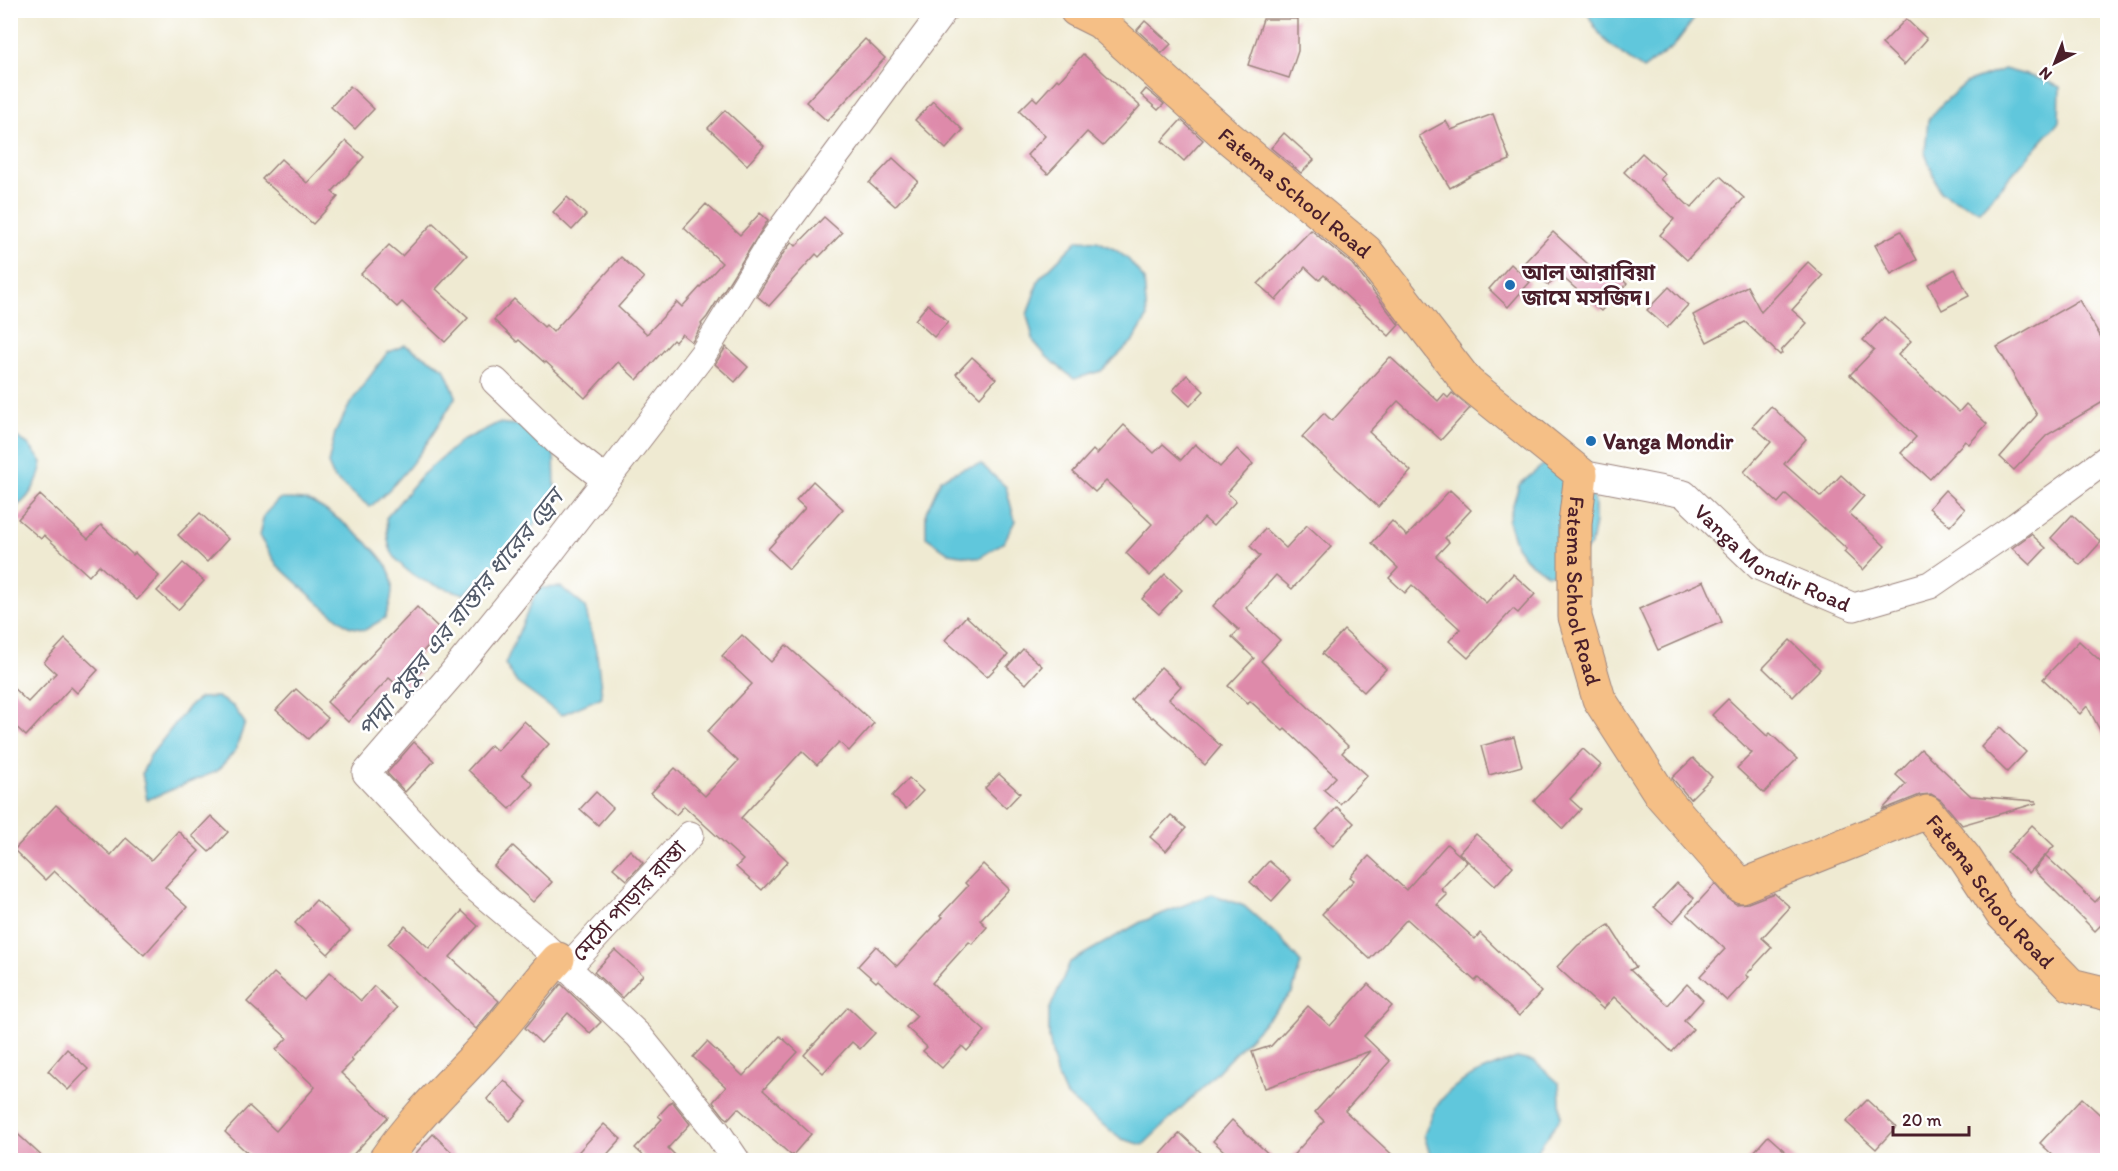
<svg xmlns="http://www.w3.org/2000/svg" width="2118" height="1171" viewBox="0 0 2118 1171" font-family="Itim,'Noto Sans Bengali',sans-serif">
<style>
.water{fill:#60c7dc;stroke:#557384;stroke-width:1.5}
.building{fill:#de8aaa}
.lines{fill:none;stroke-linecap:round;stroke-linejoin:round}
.minor-casing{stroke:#9c847e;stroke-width:29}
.major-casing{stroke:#9c847e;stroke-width:35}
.minor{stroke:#fff;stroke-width:27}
.major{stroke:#f5bf86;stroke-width:33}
.poi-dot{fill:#1f6fb2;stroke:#fff;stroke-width:2}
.labels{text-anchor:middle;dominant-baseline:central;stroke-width:5;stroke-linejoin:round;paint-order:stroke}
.street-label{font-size:22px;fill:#4a1f2b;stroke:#fff}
.poi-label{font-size:22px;font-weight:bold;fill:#4a1f2b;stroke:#fff;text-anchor:start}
.water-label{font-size:24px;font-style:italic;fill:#525a69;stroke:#fff}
</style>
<rect width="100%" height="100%" fill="#fff"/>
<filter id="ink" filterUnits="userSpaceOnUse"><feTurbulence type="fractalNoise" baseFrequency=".0167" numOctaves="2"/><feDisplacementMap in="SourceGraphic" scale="12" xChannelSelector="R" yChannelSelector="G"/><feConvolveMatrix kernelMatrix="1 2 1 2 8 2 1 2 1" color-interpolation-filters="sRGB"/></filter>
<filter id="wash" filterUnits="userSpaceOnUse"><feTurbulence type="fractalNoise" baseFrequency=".008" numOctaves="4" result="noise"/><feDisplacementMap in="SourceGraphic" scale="24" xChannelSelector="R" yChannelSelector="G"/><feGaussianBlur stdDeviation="1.35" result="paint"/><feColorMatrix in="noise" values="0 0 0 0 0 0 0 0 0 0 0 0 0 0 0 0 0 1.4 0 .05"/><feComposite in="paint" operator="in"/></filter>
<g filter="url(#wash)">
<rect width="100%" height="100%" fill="#efead2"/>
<g class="water">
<path d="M1587,11h113l-27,36 -30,22c-26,-19 -44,-27 -56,-58z"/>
<polygon points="2004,69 2041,79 2060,87 2059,122 1979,211 1940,192 1925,153 1928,120 1944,102 1966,83"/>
<polygon points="1078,240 1097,241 1116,250 1129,260 1144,279 1147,318 1133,341 1101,371 1074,379 1047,357 1034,342 1027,315 1039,279"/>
<path d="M405,345l39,23 12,28c-24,41 -49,81 -86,111l-36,-29 -6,-14 7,-31 16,-31 36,-49z"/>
<path d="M498,423l29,3 27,27 1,35 -12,26 -23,29 -32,27 -23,24c-28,-7 -59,-15 -74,-43 -4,-9 -4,-23 -5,-33l36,-43 38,-33z"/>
<path d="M10,433l18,11 14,18c-3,19 -13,40 -31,47z"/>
<polygon points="1562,462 1592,488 1595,504 1595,522 1591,545 1561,574 1547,574 1527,561 1516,546 1508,521 1519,485 1543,465"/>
<polygon points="981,464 1006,487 1015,521 1004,542 979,558 949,553 926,537 926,512 941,479 964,468"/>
<path d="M279,499c10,1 24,-1 32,3 22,11 76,51 80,75 3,15 -1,28 -6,41l-20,12 -17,-4 -27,-21 -44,-40 -18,-29 5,-21z"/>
<polygon points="561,587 585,607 597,655 602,697 561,715 517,683 505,664 538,588"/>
<polygon points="217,697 233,706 245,723 235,751 217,771 147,800 142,773 150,756 189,706 200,698"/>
<polygon points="1212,894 1244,906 1279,937 1301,963 1292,993 1204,1086 1143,1145 1122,1139 1087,1113 1065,1094 1056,1073 1049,1038 1049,1011 1070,962 1141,922"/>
<path d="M1517,1058l18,4 24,21 2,34 -23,33 -16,10h-87l-5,-5 -6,-20c4,-9 7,-18 11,-26 17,-29 52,-41 82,-51z"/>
</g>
<g id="blocks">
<g class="building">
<polygon points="1263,19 1298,19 1298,51 1289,78 1248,65"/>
<polygon points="1906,19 1927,39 1904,65 1882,44"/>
<polygon points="1145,21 1171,44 1162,53 1137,30"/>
<polygon points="865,39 885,58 827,121 806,102"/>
<polygon points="1083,54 1140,106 1103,146 1087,132 1048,174 1027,155 1045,136 1019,111 1033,97 1037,101 1057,79 1059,81"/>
<polygon points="350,86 374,109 355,129 331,107"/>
<polygon points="1146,89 1164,104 1158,110 1141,95"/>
<polygon points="933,101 963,130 946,149 915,120"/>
<polygon points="725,110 764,146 747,165 708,128"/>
<polygon points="1493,114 1510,160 1474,174 1450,188 1419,136 1446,121 1451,130"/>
<polygon points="1181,120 1203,140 1184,161 1162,141"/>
<polygon points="1284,133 1314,160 1301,173 1271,148"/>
<polygon points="346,141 364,157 332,192 338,197 313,224 262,179 281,159 307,183"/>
<polygon points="1642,153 1665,174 1660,179 1691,208 1720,176 1744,198 1687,260 1660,235 1674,219 1624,172"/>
<polygon points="893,158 918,181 895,206 869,183"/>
<polygon points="567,197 586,215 572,230 553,212"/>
<polygon points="706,204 740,235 760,213 768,220 707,317 701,324 702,325 692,342 682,334 675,342 673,340 637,380 618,362 585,398 546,362 545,363 519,340 517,342 494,320 514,299 544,327 546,325 553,332 621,257 644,278 618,307 647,334 677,302 682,307 722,263 684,228"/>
<polygon points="824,217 842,233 819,257 816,254 769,306 757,296 784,252 792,242 796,246"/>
<polygon points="433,223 467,255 436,289 468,318 445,342 402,302 397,307 361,274 389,245 402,256"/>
<polygon points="1311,230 1352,264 1399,325 1389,336 1324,275 1319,280 1305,267 1276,300 1258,284"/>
<polygon points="1901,231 1917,260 1891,274 1875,245"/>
<polygon points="1553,232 1601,276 1609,267 1627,284 1601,311 1559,274 1548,285 1524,263"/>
<polygon points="1808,262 1823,276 1792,310 1807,323 1781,351 1782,353 1780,355 1745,322 1707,342 1693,315 1747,286 1761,312"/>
<polygon points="1511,264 1530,282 1508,307 1489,289"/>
<polygon points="1955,269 1969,296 1942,310 1928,284"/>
<polygon points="1669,287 1688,305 1667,328 1647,310"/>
<polygon points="2079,300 2108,349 2108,399 2047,435 2014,470 2000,457 2037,415 1997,347"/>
<polygon points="928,304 948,322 934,337 915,320"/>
<polygon points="1884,317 1911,341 1898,355 1959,412 1966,404 1987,424 1969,444 1965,441 1930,479 1901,453 1916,437 1850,375 1874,350 1863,340"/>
<polygon points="726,347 748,367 735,382 715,364"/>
<polygon points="972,357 996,379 980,397 956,374"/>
<polygon points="1390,357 1438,401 1444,394 1448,398 1452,393 1470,408 1441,440 1398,401 1369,432 1411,471 1378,507 1302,437 1324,413 1332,421"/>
<polygon points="1187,375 1204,391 1190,406 1173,390"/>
<polygon points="1771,406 1806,439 1784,464 1821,497 1841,475 1864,496 1849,513 1885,546 1863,570 1844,552 1847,549 1786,494 1778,503 1744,472 1771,442 1753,426"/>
<polygon points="1124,425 1154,453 1163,444 1181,460 1195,444 1220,467 1237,449 1253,464 1227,493 1236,501 1213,526 1204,518 1150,576 1126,553 1152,524 1106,481 1095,492 1073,472 1093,450 1097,454"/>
<polygon points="813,481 843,509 789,569 768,549 805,508 796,500"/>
<polygon points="1450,490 1471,510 1445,538 1449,542 1436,556 1486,603 1513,574 1535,594 1518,613 1513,609 1468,658 1449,641 1460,629 1412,585 1405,593 1389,578 1398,568 1372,543 1392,521 1407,536"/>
<polygon points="1945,490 1965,509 1950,526 1929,508"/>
<polygon points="40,495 88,539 101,525 133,555 135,553 159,576 137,600 99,565 89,576 44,535 41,539 18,519"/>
<polygon points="200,513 228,539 207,562 178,535"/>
<polygon points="2072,515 2101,542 2080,565 2051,538"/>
<polygon points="1307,525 1331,547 1292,589 1276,575 1246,608 1280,640 1261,661 1348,746 1342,753 1367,775 1340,804 1324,790 1336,777 1285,729 1283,731 1250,701 1248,704 1228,686 1254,658 1232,637 1239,630 1213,606 1260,556 1250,546 1265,529 1286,548"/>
<polygon points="2031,534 2046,548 2030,565 2012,548"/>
<polygon points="183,563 204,581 178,610 157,591"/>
<polygon points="1165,574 1182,590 1159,614 1142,599"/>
<polygon points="1704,581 1722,622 1658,650 1639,609"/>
<polygon points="417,607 442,631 413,662 422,670 403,690 389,678 348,722 327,702"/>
<polygon points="966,616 1008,655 987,677 945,640"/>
<polygon points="1344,630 1386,669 1364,692 1322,654"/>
<polygon points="742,635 771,662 786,645 874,723 849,751 839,742 817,765 802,751 741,818 788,861 762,890 736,867 743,860 684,806 676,815 651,793 675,768 705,796 738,761 707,732 752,684 722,656"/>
<polygon points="65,639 98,670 77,693 71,687 26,736 10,721 10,685 28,702 56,673 44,662"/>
<polygon points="1790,640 1820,669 1793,697 1763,668"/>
<polygon points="2079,641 2108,668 2108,745 2087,706 2080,714 2043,679"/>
<polygon points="1023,649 1042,666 1026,684 1007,667"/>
<polygon points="1161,667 1181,686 1169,699 1221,746 1205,765 1153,717 1152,718 1131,700"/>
<polygon points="296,689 328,718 308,739 276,710"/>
<polygon points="1728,699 1767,736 1770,733 1797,759 1764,793 1737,768 1752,753 1712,715"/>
<polygon points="524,721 549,744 522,774 533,784 510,809 468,770 491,745 497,751"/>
<polygon points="2000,727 2026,752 2007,772 1981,747"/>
<polygon points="1514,737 1522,766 1489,775 1481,746"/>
<polygon points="414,742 434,761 405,792 387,773"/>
<polygon points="1583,749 1601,765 1570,799 1581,809 1563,829 1534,801"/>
<polygon points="1921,749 1971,796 2036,801 2037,803 1962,825 1941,800 1931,794 1920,795 1882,810 1906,784 1896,775"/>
<polygon points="1693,758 1712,777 1690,799 1672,778"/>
<polygon points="999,774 1020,793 1006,808 985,788"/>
<polygon points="909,778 923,791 906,809 892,796"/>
<polygon points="596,792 613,808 598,825 580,809"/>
<polygon points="56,805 111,855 126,838 151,860 178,831 199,851 165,887 187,907 144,955 54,871 45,880 14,850"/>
<polygon points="1337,807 1354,823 1333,846 1316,830"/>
<polygon points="1171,815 1186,828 1166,851 1150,837"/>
<polygon points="211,816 228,832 209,852 192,836"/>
<polygon points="2032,825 2054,846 2029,873 2007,852"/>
<polygon points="1476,834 1513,866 1495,886 1459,853"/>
<polygon points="1447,844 1467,862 1441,889 1447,895 1437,905 1475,939 1480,933 1541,992 1519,1016 1478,978 1475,981 1407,919 1370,959 1322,914 1354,880 1350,877 1369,856 1406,890"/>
<polygon points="513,846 552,882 533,902 494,866"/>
<polygon points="630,850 643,863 627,880 613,868"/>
<polygon points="2046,856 2095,902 2108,889 2108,918 2095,931 2034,870"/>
<polygon points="1269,861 1291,880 1272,901 1250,882"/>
<polygon points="983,864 1009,889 980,920 987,927 972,944 969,942 932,983 985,1031 967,1051 962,1046 942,1068 923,1051 927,1047 906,1027 917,1016 878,980 876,982 858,966 876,946 897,966 943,917 940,916 968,886 965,883"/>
<polygon points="1677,883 1694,898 1672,923 1654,907"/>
<polygon points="1715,884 1727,898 1736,904 1748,903 1774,893 1790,907 1762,938 1772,947 1746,975 1749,977 1727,1001 1700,976 1725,949 1687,914"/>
<polygon points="316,900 350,931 328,954 295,923"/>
<polygon points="462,911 478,926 450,957 499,1001 476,1029 388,944 405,926 429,948"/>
<polygon points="1609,925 1636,967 1630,970 1668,1005 1687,984 1703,1000 1684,1021 1693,1029 1672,1052 1614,997 1603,1009 1557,967 1578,945"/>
<polygon points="615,950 643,975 622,998 594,972"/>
<polygon points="330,972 361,1001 374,986 397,1008 351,1059 353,1061 341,1073 388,1117 347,1161 256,1161 225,1132 249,1106 276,1131 315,1087 276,1050 287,1038 247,1002 274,973 304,1000"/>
<polygon points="561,984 601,1022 590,1033 568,1013 541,1043 525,1028"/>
<polygon points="1368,984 1392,1006 1364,1036 1390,1061 1345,1111 1399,1161 1288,1161 1324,1121 1315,1112 1370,1051 1265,1088 1252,1052 1271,1046 1308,1006 1330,1026"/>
<polygon points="848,1007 875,1033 860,1049 852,1042 823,1073 804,1055"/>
<polygon points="780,1036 798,1052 763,1090 811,1134 792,1156 738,1108 728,1119 724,1116 713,1102 726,1087 693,1057 707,1042 743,1076"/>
<polygon points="67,1049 88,1069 68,1090 48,1071"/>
<polygon points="504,1080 527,1102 510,1121 487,1099"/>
<polygon points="2082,1098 2108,1122 2108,1161 2059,1161 2040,1143"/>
<polygon points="1867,1100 1896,1127 1876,1149 1846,1122"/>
<polygon points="672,1101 690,1124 668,1148 681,1161 649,1161 635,1148 662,1119 658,1116"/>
<polygon points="1232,1120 1276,1161 1235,1161 1213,1141"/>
<polygon points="604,1124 621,1139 601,1161 570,1161"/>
<polygon points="10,1127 47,1161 10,1161"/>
<polygon points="1180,1133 1210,1161 1155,1161"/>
<polygon points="433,1134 461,1161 409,1161"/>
<polygon points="1768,1136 1796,1161 1746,1161"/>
</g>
</g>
</g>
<g filter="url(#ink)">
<use href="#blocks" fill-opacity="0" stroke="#9c847e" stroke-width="1.5"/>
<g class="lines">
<g class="minor-casing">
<g id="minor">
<polyline points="495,381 559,443 606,480"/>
<path id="s1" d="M1581,474l103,20 76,73 94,40 76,-22 86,-59 92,-68"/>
<polyline points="567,968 690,835"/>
<polyline points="736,1160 717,1132 639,1036 541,943 465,879 366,773 451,675 550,553 703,354 771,243 944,10"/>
</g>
</g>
<g class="major-casing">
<g id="major">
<path id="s2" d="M1076,10l24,12 128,115 138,114 101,131 114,92 -6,49v94l24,82 62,96 80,91 186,-74 38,46 37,56 69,71 37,9"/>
<path d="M385,1160c29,-43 68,-78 103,-117 24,-27 45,-57 70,-84"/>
</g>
</g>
<use href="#minor" class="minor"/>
<use href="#major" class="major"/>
</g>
</g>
<g class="poi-dot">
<circle cx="1510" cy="285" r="6"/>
<circle cx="1591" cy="441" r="6"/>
</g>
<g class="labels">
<g class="street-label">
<text stroke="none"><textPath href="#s2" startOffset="286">Fatema School Road</textPath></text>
<text stroke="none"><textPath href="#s1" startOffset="216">Vanga Mondir Road</textPath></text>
<text stroke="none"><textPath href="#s2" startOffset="808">Fatema School Road</textPath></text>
<text stroke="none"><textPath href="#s2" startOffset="1456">Fatema School Road</textPath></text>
<text transform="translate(629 901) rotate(-47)">মেঠো পাড়ার রাস্তা</text>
</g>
<g class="poi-label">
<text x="1522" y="272">আল আরাবিয়া<tspan x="1522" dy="25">জামে মসজিদ।</tspan></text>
<text x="1603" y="441">Vanga Mondir</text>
</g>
<g class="water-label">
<text transform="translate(460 613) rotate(-51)">পদ্মা পুকুর এর রাস্তার ধারের ড্রেন</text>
</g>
</g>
<rect width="2118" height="1171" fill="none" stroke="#fff" stroke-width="36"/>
<g transform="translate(2055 63) rotate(222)" stroke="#ffffff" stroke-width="4.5" paint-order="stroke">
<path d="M0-4.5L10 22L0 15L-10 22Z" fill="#4a1f2b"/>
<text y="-9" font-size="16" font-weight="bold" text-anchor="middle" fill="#4a1f2b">N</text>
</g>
<path d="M1893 1126v9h76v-9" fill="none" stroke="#4a1f2b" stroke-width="3"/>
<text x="1902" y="1126" font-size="18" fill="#4a1f2b" stroke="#ffffff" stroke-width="4.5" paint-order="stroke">20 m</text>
</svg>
